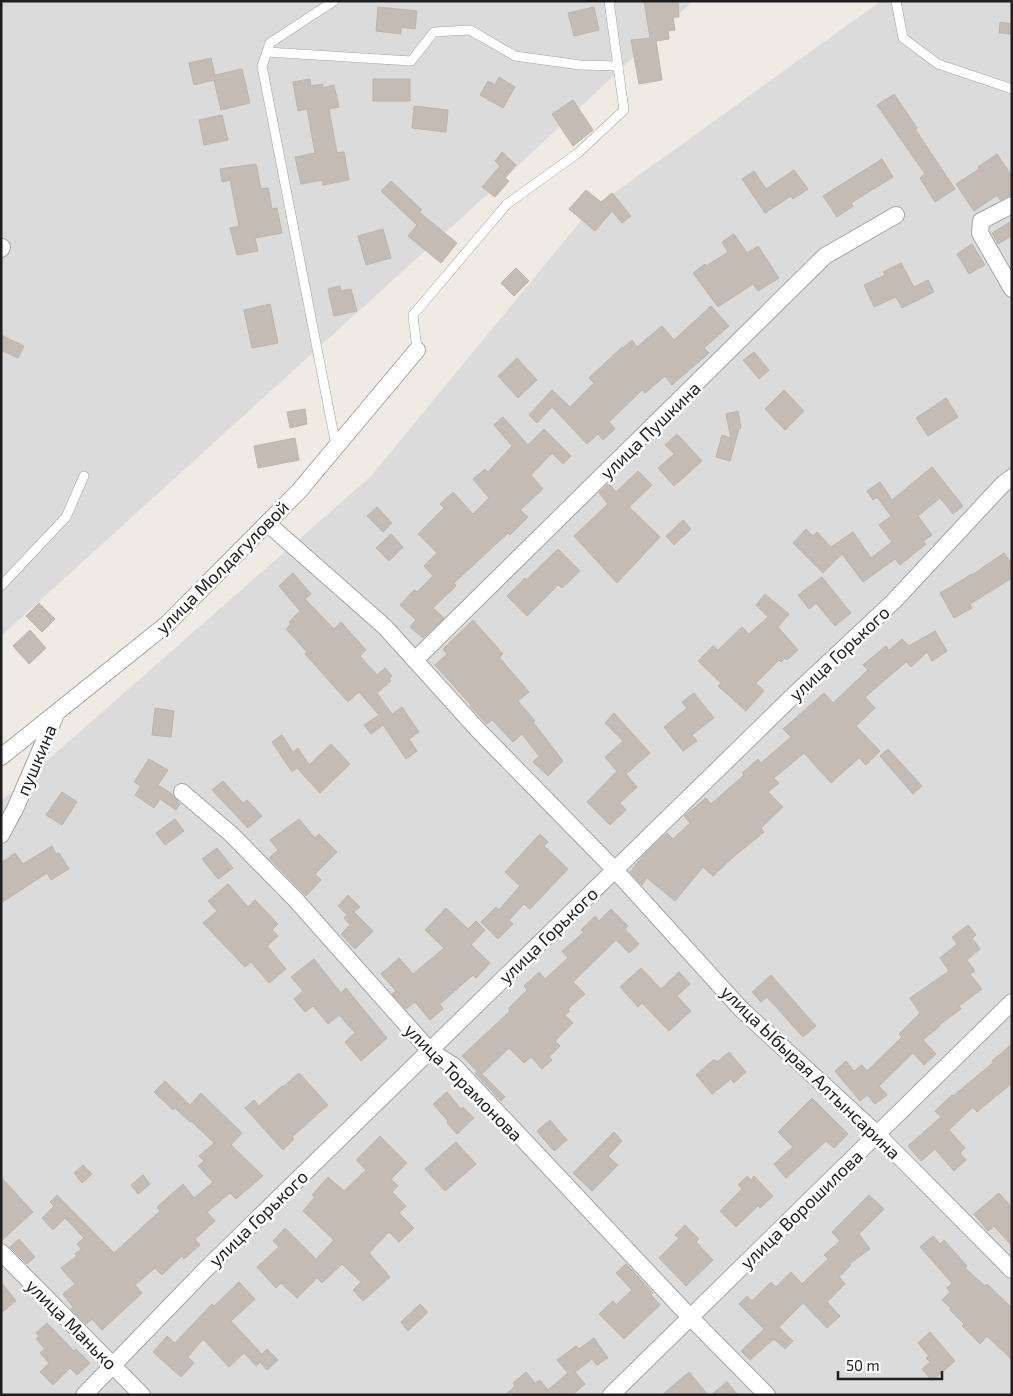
<svg xmlns="http://www.w3.org/2000/svg" width="1013" height="1396" viewBox="0 0 1013 1396" font-family="'Exo 2',sans-serif">
<style>
.residential{fill:#dcdbdb}
.building{fill:#c3bbb4;stroke:#c0b2a7}
.lines{fill:none;stroke-linecap:round;stroke-linejoin:round}
.service-casing{stroke:#a5a5a5;stroke-width:10}
.minor-casing{stroke:#a5a5a5;stroke-width:18}
.service{stroke:#fff;stroke-width:9}
.minor{stroke:#fff;stroke-width:16}
.labels{text-anchor:middle;dominant-baseline:central;stroke-width:5;stroke-linejoin:round;paint-order:stroke}
.street-label{font-size:18px;fill:#1e1e1e;stroke:#fff}
</style>
<rect width="100%" height="100%" fill="#efebe4"/>
<g class="residential">
<polygon points="1,1 693,1 502,181 1,636"/>
<polygon points="881,1 1012,1 1012,1395 1,1395 1,801 371,476 589,211"/>
</g>
<g class="building">
<polygon points="644,1 678,1 679,17 673,17 675,30 668,31 669,39 656,41 662,80 639,84 631,40 650,38"/>
<polygon points="378,7 417,11 415,29 401,27 401,34 376,31"/>
<polygon points="594,7 599,30 574,36 568,13"/>
<polygon points="1000,22 1012,24 1012,34 999,33"/>
<polygon points="211,58 215,75 242,69 250,103 221,110 214,80 194,85 189,63"/>
<polygon points="499,77 515,87 503,108 480,95 488,81 495,85"/>
<polygon points="310,79 311,86 323,84 323,88 334,85 339,107 329,109 337,153 344,152 349,180 323,185 322,180 301,184 295,157 315,153 307,109 298,111 293,82"/>
<rect x="373" y="79" width="37" height="22"/>
<polygon points="894,94 917,128 915,129 955,189 935,202 920,178 925,174 877,105"/>
<polygon points="573,100 593,130 573,146 552,114"/>
<polygon points="414,106 448,110 446,132 412,128"/>
<polygon points="222,115 228,140 204,145 199,120"/>
<polygon points="502,152 516,165 505,178 509,181 495,197 482,187 500,166 495,161"/>
<polygon points="997,154 1012,176 1012,194 1000,200 997,195 974,211 956,184 979,169 978,167"/>
<polygon points="882,159 893,177 851,203 853,206 837,217 823,196"/>
<polygon points="256,164 261,189 268,188 272,209 277,208 282,233 255,238 258,251 237,255 230,228 239,226 230,180 222,182 220,169"/>
<polygon points="794,170 808,189 793,199 791,196 765,213 742,179 754,171 766,189"/>
<polygon points="391,181 422,210 419,212 457,243 441,263 408,236 417,225 381,191"/>
<polygon points="586,190 601,202 612,193 631,216 622,223 612,211 595,231 569,209"/>
<polygon points="1012,221 1012,236 998,244 992,233"/>
<polygon points="383,229 391,258 366,265 358,236"/>
<polygon points="734,234 747,253 758,246 779,278 758,291 753,284 718,307 693,273 705,264 706,266 728,252 722,242"/>
<polygon points="972,244 985,265 969,274 957,254"/>
<polygon points="901,263 914,287 928,280 934,292 902,308 896,297 874,307 864,285 885,275 883,272"/>
<polygon points="516,268 529,281 514,296 501,283"/>
<polygon points="340,286 341,291 351,289 357,311 334,316 328,289"/>
<polygon points="270,304 278,343 252,348 244,310"/>
<polygon points="711,306 729,326 704,348 709,353 672,385 665,376 645,393 642,390 609,422 615,429 603,440 598,434 587,444 552,407 537,423 529,415 552,390 570,407 594,383 589,378 622,347 623,348 632,340 637,347 662,326 674,340"/>
<polygon points="1,335 24,346 18,358 1,350"/>
<polygon points="754,352 769,370 759,379 743,360"/>
<polygon points="517,358 537,380 518,398 498,376"/>
<polygon points="784,390 804,411 785,430 765,409"/>
<polygon points="946,398 958,417 928,436 916,418"/>
<polygon points="305,409 307,424 290,428 287,412"/>
<polygon points="738,411 741,428 739,429 730,461 716,457 722,435 731,438 726,414"/>
<polygon points="503,417 528,445 544,429 571,456 563,464 552,453 531,475 543,489 520,510 528,517 510,535 508,533 454,583 456,586 433,608 444,618 423,638 410,627 416,620 400,605 414,590 417,592 433,576 424,566 437,553 418,534 444,508 440,504 453,492 473,514 489,498 473,479 485,469 488,472 512,446 494,425"/>
<polygon points="677,434 702,461 674,486 658,468 674,454 665,445"/>
<polygon points="295,438 299,460 258,468 254,446"/>
<polygon points="932,467 963,506 953,514 940,498 918,516 932,535 923,541 926,544 900,565 895,559 863,582 842,554 823,573 793,543 806,529 813,536 817,532 831,547 853,532 871,558 892,542 879,525 891,516 877,497 873,500 867,491 880,482 892,500"/>
<polygon points="638,471 652,485 629,507 660,537 617,583 574,536 608,504 599,493 609,483 616,492"/>
<polygon points="377,507 392,523 383,532 367,516"/>
<polygon points="683,520 691,529 674,545 666,536"/>
<polygon points="391,534 403,547 389,561 376,548"/>
<polygon points="558,549 580,571 562,588 558,585 527,616 507,596 525,578 526,580"/>
<polygon points="1004,553 1012,564 1012,578 970,604 972,608 954,618 940,593 972,574 972,575"/>
<polygon points="293,573 311,594 305,599 334,629 341,622 366,650 360,656 377,675 385,668 392,676 389,679 391,681 377,693 392,714 402,707 419,732 409,739 417,751 406,759 383,725 371,734 364,725 379,715 359,692 348,702 305,654 307,652 286,629 291,624 289,622 300,611 279,586"/>
<polygon points="822,577 851,613 835,626 816,603 809,609 798,595"/>
<polygon points="765,594 789,614 778,627 798,650 787,660 785,658 781,662 779,660 756,683 764,691 746,711 718,686 721,683 698,661 713,646 718,650 742,627 749,634 768,617 756,605"/>
<polygon points="39,603 55,619 42,632 26,616"/>
<polygon points="473,620 503,654 499,657 529,692 518,701 535,721 533,722 563,761 548,776 533,762 539,756 522,734 513,742 492,720 487,724 470,706 471,705 435,665 447,654 443,649"/>
<polygon points="30,630 46,648 29,664 13,646"/>
<polygon points="935,631 947,651 932,661 927,652 911,667 906,662 865,697 875,708 856,726 880,751 866,765 859,758 831,783 804,753 774,778 779,783 768,792 783,807 761,828 764,832 731,859 713,876 703,867 675,901 647,878 642,885 630,872 644,855 667,833 673,839 690,823 684,816 706,798 711,804 744,775 742,773 758,759 761,763 791,737 783,729 824,693 833,703 868,670 863,665 886,646 889,650 902,639 909,646"/>
<polygon points="694,693 714,718 692,735 697,741 683,751 664,727 687,708 682,702"/>
<polygon points="155,708 174,711 171,737 152,735"/>
<polygon points="614,713 650,753 626,774 637,787 620,803 626,810 610,825 587,802 617,771 605,757 623,741 605,723"/>
<polygon points="282,735 293,752 298,748 309,765 331,744 350,764 320,793 297,768 292,772 272,742"/>
<polygon points="888,749 922,786 913,794 880,756"/>
<polygon points="149,759 168,770 158,785 172,794 180,804 176,810 160,799 154,808 135,795 141,786 134,782"/>
<polygon points="223,781 243,803 247,800 262,816 248,828 212,790"/>
<polygon points="62,792 77,802 62,825 46,815"/>
<polygon points="175,819 184,831 165,845 156,833"/>
<polygon points="299,819 315,838 319,834 337,852 315,874 321,880 306,896 269,858 278,850 270,840"/>
<polygon points="540,834 548,842 544,846 568,869 530,909 524,904 509,920 513,924 498,939 481,922 496,907 499,910 520,886 505,872"/>
<polygon points="52,846 56,854 59,853 69,869 51,880 47,873 1,903 1,863 15,853 23,864"/>
<polygon points="217,848 233,868 218,879 202,859"/>
<polygon points="228,884 248,907 255,900 278,924 272,930 278,936 267,946 286,969 269,983 251,962 245,967 203,923 217,911 208,901"/>
<polygon points="348,895 360,907 354,912 373,931 355,949 341,934 350,925 344,918 347,915 338,906"/>
<polygon points="446,908 468,929 476,921 485,930 471,945 490,963 476,978 473,975 440,1004 443,1009 430,1020 415,1002 406,1009 392,994 396,991 381,974 399,958 413,974 444,948 425,930"/>
<polygon points="611,909 628,926 625,929 639,944 629,953 616,940 573,982 585,994 568,1009 570,1011 565,1015 573,1023 555,1041 560,1046 549,1057 552,1060 542,1069 531,1057 524,1063 509,1048 482,1074 505,1097 501,1101 475,1073 477,1071 462,1056 510,1011 508,1009 527,990 524,986 539,972 545,979 568,958 562,951 584,932 581,930 595,916 599,921"/>
<polygon points="968,925 976,935 972,938 980,949 967,960 975,971 970,974 982,989 959,1006 961,1009 939,1025 940,1026 923,1040 936,1054 924,1065 913,1053 879,1086 887,1095 875,1104 867,1095 860,1101 835,1071 846,1061 854,1071 862,1065 867,1071 902,1037 899,1034 920,1013 910,998 949,971 940,958 957,944 952,937"/>
<polygon points="314,959 341,993 346,988 387,1038 361,1061 345,1042 355,1033 339,1015 328,1024 313,1006 305,1012 294,999 303,991 291,977"/>
<polygon points="641,968 661,989 679,972 690,984 677,996 691,1011 669,1031 642,1003 638,1007 620,987"/>
<polygon points="771,975 816,1026 803,1037 767,997 761,1002 752,992"/>
<polygon points="1012,1044 1012,1083 977,1112 973,1107 949,1130 965,1148 960,1153 966,1160 954,1171 935,1149 921,1161 908,1146 941,1117 935,1111 952,1095 953,1096 994,1062 992,1061"/>
<polygon points="729,1052 746,1072 734,1083 731,1079 712,1094 696,1075 714,1059 717,1062"/>
<polygon points="299,1073 328,1105 292,1137 294,1139 283,1150 245,1108 254,1100 259,1106 282,1086 283,1087"/>
<polygon points="165,1081 190,1105 201,1093 242,1133 231,1145 263,1176 236,1199 230,1193 207,1212 215,1221 195,1239 200,1245 184,1259 182,1256 162,1275 155,1268 135,1285 142,1293 102,1330 92,1319 86,1324 71,1309 73,1307 63,1294 75,1284 61,1268 77,1256 75,1254 81,1249 77,1244 84,1238 65,1218 53,1230 42,1218 54,1206 50,1202 57,1195 114,1253 160,1211 157,1207 183,1184 194,1198 213,1182 198,1166 204,1161 199,1156 214,1143 191,1121 190,1122 175,1108 173,1110 154,1092"/>
<polygon points="447,1092 461,1109 463,1107 474,1118 457,1134 447,1123 448,1121 433,1104"/>
<polygon points="812,1098 848,1134 834,1148 826,1141 786,1178 774,1164 793,1147 778,1132"/>
<polygon points="550,1120 567,1140 554,1151 537,1131"/>
<polygon points="614,1132 622,1141 608,1156 618,1165 592,1191 573,1173"/>
<polygon points="380,1136 407,1163 391,1179 398,1186 392,1192 406,1206 399,1213 414,1228 399,1242 389,1232 369,1253 390,1277 363,1301 353,1290 361,1282 342,1264 322,1283 317,1278 297,1298 281,1283 276,1288 257,1267 279,1247 273,1241 285,1228 316,1259 334,1240 303,1211 315,1197 312,1195 328,1177 344,1191 366,1170 356,1160"/>
<polygon points="456,1142 476,1164 445,1191 425,1169"/>
<polygon points="83,1165 92,1174 82,1183 74,1173"/>
<polygon points="143,1175 150,1184 138,1194 131,1185"/>
<polygon points="747,1176 751,1180 754,1176 773,1196 760,1208 758,1206 736,1227 720,1211 742,1189 738,1185"/>
<polygon points="1,1177 33,1212 1,1241"/>
<polygon points="999,1193 1012,1208 1012,1246 994,1226 988,1231 974,1214"/>
<polygon points="869,1195 884,1209 859,1234 870,1249 849,1264 851,1265 839,1277 845,1284 827,1302 840,1316 827,1328 803,1303 779,1327 793,1341 785,1349 774,1339 750,1360 741,1351 764,1329 739,1304 747,1296 752,1301 771,1282 776,1287 791,1272 802,1284 828,1259 824,1255 840,1241 832,1232"/>
<polygon points="685,1225 699,1239 696,1242 713,1260 686,1286 659,1258 679,1238 675,1235"/>
<polygon points="933,1236 940,1244 944,1240 967,1266 965,1268 985,1286 987,1284 1012,1308 1012,1360 987,1336 980,1344 962,1326 964,1324 950,1310 951,1308 942,1300 950,1292 947,1288 952,1283 920,1247"/>
<polygon points="19,1239 35,1257 27,1264 10,1247"/>
<polygon points="626,1264 653,1293 651,1295 660,1305 624,1339 599,1314 613,1301 616,1305 632,1290 616,1273"/>
<polygon points="1,1282 16,1301 1,1313"/>
<polygon points="239,1282 255,1299 231,1321 262,1354 267,1349 278,1360 267,1370 260,1362 256,1366 244,1353 229,1367 203,1339 188,1357 194,1363 181,1377 153,1352 167,1336 175,1343 212,1304 214,1306"/>
<polygon points="420,1304 428,1312 408,1331 401,1322"/>
<polygon points="47,1323 74,1351 76,1349 90,1363 77,1375 70,1368 53,1385 40,1372 49,1363 40,1353 45,1349 36,1339 39,1336 36,1333"/>
<polygon points="930,1332 955,1361 932,1381 922,1369 930,1362 926,1358 929,1356 918,1343"/>
<polygon points="594,1338 608,1358 597,1365 592,1359 575,1372 585,1384 572,1395 505,1395 515,1386 513,1383 526,1372 535,1383 540,1380 548,1390 568,1373 557,1360 576,1346 579,1349"/>
<polygon points="689,1372 708,1395 662,1395"/>
<polygon points="727,1382 738,1395 711,1395"/>
</g>
<g class="lines">
<g class="service-casing">
<g id="service">
<polyline points="334,1 270,43 262,66 336,446"/>
<polyline points="896,1 903,38 938,64 1012,89"/>
<polyline points="267,52 411,61 434,32 470,30 515,56 580,65 618,66"/>
<polyline points="417,350 413,315 507,204 578,153 624,110 609,1"/>
<polyline points="1,586 66,517 84,476"/>
</g>
</g>
<g class="minor-casing">
<g id="minor">
<polyline points="1012,205 981,221 980,233 1012,289"/>
<polyline points="1,249 2,247"/>
<polyline points="267,523 385,627 478,730 615,870 741,1009 877,1134 1012,1270"/>
<polyline points="415,660 825,256 896,215"/>
<polyline points="1,757 167,624 299,491 417,350"/>
<polyline points="182,792 231,834 295,899 430,1051 454,1066 690,1317 767,1395"/>
<polyline points="1,835 15,809 56,714"/>
<polyline points="1,1252 142,1395"/>
<polyline points="84,1395 205,1270 797,692 894,601 1003,484 1012,477"/>
<polyline points="611,1395 1012,1002"/>
</g>
</g>
<use href="#service" class="service"/>
<use href="#minor" class="minor"/>
</g>
<g class="labels">
<g class="street-label">
<text transform="translate(650 430) rotate(-44)">улица Пушкина</text>
<text transform="translate(222 567) rotate(-45)">улица Молдагуловой</text>
<text transform="translate(839 653) rotate(-43)">улица Горького</text>
<text transform="translate(36 760) rotate(-67)">пушкина</text>
<text transform="translate(548 935) rotate(-44)">улица Горького</text>
<text transform="translate(811 1072) rotate(44)">улица Ыбырая Алтынсарина</text>
<text transform="translate(464 1082) rotate(45)">улица Торамонова</text>
<text transform="translate(801 1209) rotate(-44)">улица Ворошилова</text>
<text transform="translate(258 1218) rotate(-44)">улица Горького</text>
<text transform="translate(72 1324) rotate(45)">улица Манько</text>
</g>
</g>
<rect width="1013" height="1396" fill="none" stroke="#1e1e1e" stroke-width="5"/>
<path d="M838 1371v8h104v-8" fill="none" stroke="#1e1e1e" stroke-width="2.5"/>
<text x="846" y="1371" font-size="15" fill="#1e1e1e" stroke="#ffffff" stroke-width="4" paint-order="stroke">50 m</text>
</svg>
